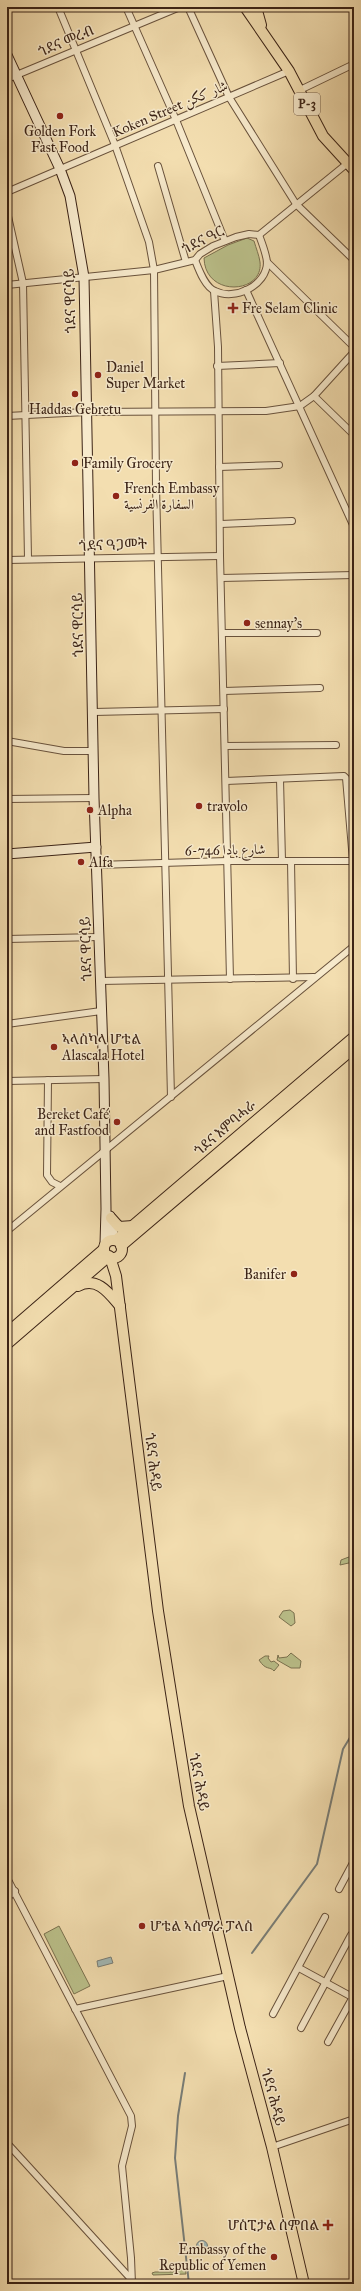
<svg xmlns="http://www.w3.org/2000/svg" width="361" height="2291" viewBox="0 0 361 2291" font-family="'IM FELL Great Primer',Amiri,'Noto Serif Ethiopic',serif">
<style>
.green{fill:#bbc18b;stroke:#7b7250}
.water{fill:#a1b9b7;stroke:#787d77}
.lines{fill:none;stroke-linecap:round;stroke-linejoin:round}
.stream{stroke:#787d77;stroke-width:2}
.street-casing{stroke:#69523c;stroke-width:8}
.secondary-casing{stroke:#3b2316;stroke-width:11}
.primary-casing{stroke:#3b2316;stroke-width:12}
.street{stroke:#f7eacc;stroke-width:6}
.secondary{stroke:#f7eacc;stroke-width:9}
.primary{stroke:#f3deb0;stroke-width:10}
.poi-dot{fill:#8f2418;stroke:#f7eacc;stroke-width:1.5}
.labels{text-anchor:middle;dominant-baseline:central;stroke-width:3;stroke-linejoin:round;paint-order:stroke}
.shield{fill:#f7eacc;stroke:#735f4d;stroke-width:1}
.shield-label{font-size:13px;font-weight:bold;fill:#3b2316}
.street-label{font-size:14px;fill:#3b2316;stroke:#f7eacc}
.poi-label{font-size:14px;fill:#3b2316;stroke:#f7eacc;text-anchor:start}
</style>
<rect width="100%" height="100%" fill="#f3deb0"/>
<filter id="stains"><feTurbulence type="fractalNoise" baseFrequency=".005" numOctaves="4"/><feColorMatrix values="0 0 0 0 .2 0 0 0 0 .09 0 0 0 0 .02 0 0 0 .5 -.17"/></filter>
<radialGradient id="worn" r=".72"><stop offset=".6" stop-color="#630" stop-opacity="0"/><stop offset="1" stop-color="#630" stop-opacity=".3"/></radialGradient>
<g class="green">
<path d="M247,238l7,3c2,7 5,14 6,21 4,32 -55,36 -56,-4l24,-13z"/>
<polygon points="354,1555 353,1562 340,1565 341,1560"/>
<polygon points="290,1610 294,1613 295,1623 291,1626 279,1617 283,1611"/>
<polygon points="291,1653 301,1661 300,1668 291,1668 277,1660 278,1655 279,1658 287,1657"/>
<path d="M265,1656h4l-1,2 3,4 3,-1 5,4 -5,6c-4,-5 -8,0 -15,-11z"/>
<polygon points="59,1926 90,1986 74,1994 44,1934"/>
<polygon points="185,2265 186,2274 153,2275 152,2273 155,2272 177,2272"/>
</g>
<g class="water">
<polygon points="111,1957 113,1963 98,1967 97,1961"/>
<circle cx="202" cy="2246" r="5.5"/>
</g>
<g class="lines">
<g class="stream">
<polyline points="252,1953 317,1864 343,1749 354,1731"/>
<polyline points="185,2073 178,2116 175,2158 189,2284"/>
</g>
<g class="street-casing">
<g id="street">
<polyline points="58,7 115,145 149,242 154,270 156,486 171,1097"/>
<polyline points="126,7 176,120 225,241"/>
<polyline points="188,7 229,97 296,204 354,260"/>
<polyline points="7,79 180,7"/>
<polyline points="300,90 354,64"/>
<polyline points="158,166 186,262"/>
<polyline points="7,192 289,71"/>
<polyline points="7,212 23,283 28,559"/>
<path d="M195,260c4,10 10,27 20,31 19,10 52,-5 52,-29 -1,-9 -5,-19 -8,-27"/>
<polyline points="267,262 354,347"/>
<polyline points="7,285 154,270 195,260 200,254 213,246 236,237 249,234 259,235 354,158"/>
<polyline points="246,290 354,527"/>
<polyline points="214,291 218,347 220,556 230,979"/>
<polyline points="217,366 280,363"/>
<polyline points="314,396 354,435"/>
<polyline points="7,416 86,412 266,411 300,406 314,396 354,352"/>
<polyline points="219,467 279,465"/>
<polyline points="221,524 292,521"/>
<polyline points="7,560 220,556"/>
<polyline points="221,578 354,575"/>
<polyline points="222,633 317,633"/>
<polyline points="224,691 320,688"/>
<polyline points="94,712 224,709"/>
<polyline points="7,741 64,751 94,751"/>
<polyline points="225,746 336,745"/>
<polyline points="280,779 282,861"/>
<polyline points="226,781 344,776 346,778 353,861 354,922"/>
<polyline points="7,799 94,798"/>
<polyline points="291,861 293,979"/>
<polyline points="97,865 227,861 354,861"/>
<polyline points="7,939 99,937"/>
<polyline points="101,981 314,977"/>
<polyline points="7,1024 101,1011"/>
<polyline points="48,1080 47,1175 52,1182 60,1186"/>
<polyline points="7,1081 104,1079"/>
<polyline points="7,1231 354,946"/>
<polyline points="7,1878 131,2116 132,2126 122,2166 131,2258 132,2284"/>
<polyline points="339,1889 354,1861"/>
<polyline points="7,1898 15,1891"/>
<polyline points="299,1968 354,1998"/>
<polyline points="75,2009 228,1976"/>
<polyline points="273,2014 325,1917"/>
<polyline points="301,2028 351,1935"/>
<polyline points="328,2042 354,1995"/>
<polyline points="7,2143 131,2279"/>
<polyline points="272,2147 354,2119"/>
</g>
</g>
<g class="secondary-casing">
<g id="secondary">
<polyline points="7,55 60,169 70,196 84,277 94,798 104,1079 106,1209 105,1244"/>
<polyline points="7,854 96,847"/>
<polyline points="110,1216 114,1240"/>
</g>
</g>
<g class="primary-casing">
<g id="primary">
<polyline points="245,7 289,71 323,136 354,170"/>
<polyline points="256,7 261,25"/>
<polyline points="111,1218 119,1227 133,1226"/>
<polyline points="116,1240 354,1037"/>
<circle cx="113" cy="1249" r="9"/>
<polyline points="121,1246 354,1048"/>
<polyline points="110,1257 116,1276 158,1611 189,1806 240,2028 272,2147 304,2284"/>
<path d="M78,1286c19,-10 31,7 42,20"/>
<polyline points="7,1333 104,1249"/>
<polyline points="7,1344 109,1256"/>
</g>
</g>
<use href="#street" class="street"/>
<use href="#secondary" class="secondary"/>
<use href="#primary" class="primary"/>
</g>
<g class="poi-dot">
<circle cx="60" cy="116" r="4"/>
<path d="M231 302h4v4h4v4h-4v4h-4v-4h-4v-4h4z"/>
<circle cx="98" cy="375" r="4"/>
<circle cx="75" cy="394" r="4"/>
<circle cx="75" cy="463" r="4"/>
<circle cx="116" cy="496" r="4"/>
<circle cx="247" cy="623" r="4"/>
<circle cx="199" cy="806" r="4"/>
<circle cx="90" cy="810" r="4"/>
<circle cx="81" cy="862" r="4"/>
<circle cx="54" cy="1047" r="4"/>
<circle cx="117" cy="1122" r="4"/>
<circle cx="294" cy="1274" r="4"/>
<circle cx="142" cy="1926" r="4"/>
<path d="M326 2219h4v4h4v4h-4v4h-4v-4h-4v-4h4z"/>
<circle cx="274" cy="2257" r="4"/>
</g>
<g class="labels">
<rect class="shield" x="294" y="93" width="26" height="22" rx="3"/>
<g class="shield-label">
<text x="307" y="104">P-3</text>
</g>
<g class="street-label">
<text transform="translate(66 41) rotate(-23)">ጎደና መረብ</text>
<text transform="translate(170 109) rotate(-23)">Koken Street شار ككن</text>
<text transform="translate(203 240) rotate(-27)">ጎደና ዓር</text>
<text transform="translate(70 301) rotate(-92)">ጎደና ዋርሳይ</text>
<text transform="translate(113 545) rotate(-2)">ጎደና ዓጋመት</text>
<text transform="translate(78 625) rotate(-91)">ጎደና ዋርሳይ</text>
<text transform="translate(225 850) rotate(-1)">شارع بادا 746-6</text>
<text transform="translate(86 949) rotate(-92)">ጎደና ዋርሳይ</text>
<text transform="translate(225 1128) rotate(-41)">ጎደና እምባሓራ</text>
<text transform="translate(153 1462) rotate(83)">ጎደና ሕዳይ</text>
<text transform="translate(199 1782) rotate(79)">ጎደና ሕዳይ</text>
<text transform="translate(273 2097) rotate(75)">ጎደና ሕዳይ</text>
</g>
<g class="poi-label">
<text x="60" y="131" text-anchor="middle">Golden Fork<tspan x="60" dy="16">Fast Food</tspan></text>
<text x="242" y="308">Fre Selam Clinic</text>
<text x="106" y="367">Daniel<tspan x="106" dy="16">Super Market</tspan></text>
<text x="75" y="409" text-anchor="middle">Haddas Gebretu</text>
<text x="83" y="463">Family Grocery</text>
<text x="124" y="488">French Embassy<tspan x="124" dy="16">السفارة الفرنسية</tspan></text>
<text x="255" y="623">sennay's</text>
<text x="207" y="806">travolo</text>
<text x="98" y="810">Alpha</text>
<text x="89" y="862">Alfa</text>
<text x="62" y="1039">ኣላስካላ ሆቴል<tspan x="62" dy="16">Alascala Hotel</tspan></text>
<text x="109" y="1114" text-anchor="end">Bereket Café<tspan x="109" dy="16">and Fastfood</tspan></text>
<text x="286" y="1274" text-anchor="end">Banifer</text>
<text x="150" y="1926">ሆቴል ኣስማራ ፓላስ</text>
<text x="319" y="2225" text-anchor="end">ሆስፒታል ሰምበል</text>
<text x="266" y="2249" text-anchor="end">Embassy of the<tspan x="266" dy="16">Republic of Yemen</tspan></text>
</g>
</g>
<rect width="361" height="2291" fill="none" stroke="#f3deb0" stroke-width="24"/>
<rect x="8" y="8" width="345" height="2275" fill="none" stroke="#3b2316" stroke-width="2"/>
<rect x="12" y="12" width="337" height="2267" fill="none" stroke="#3b2316"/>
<rect width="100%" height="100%" filter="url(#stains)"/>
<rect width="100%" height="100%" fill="url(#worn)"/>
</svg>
